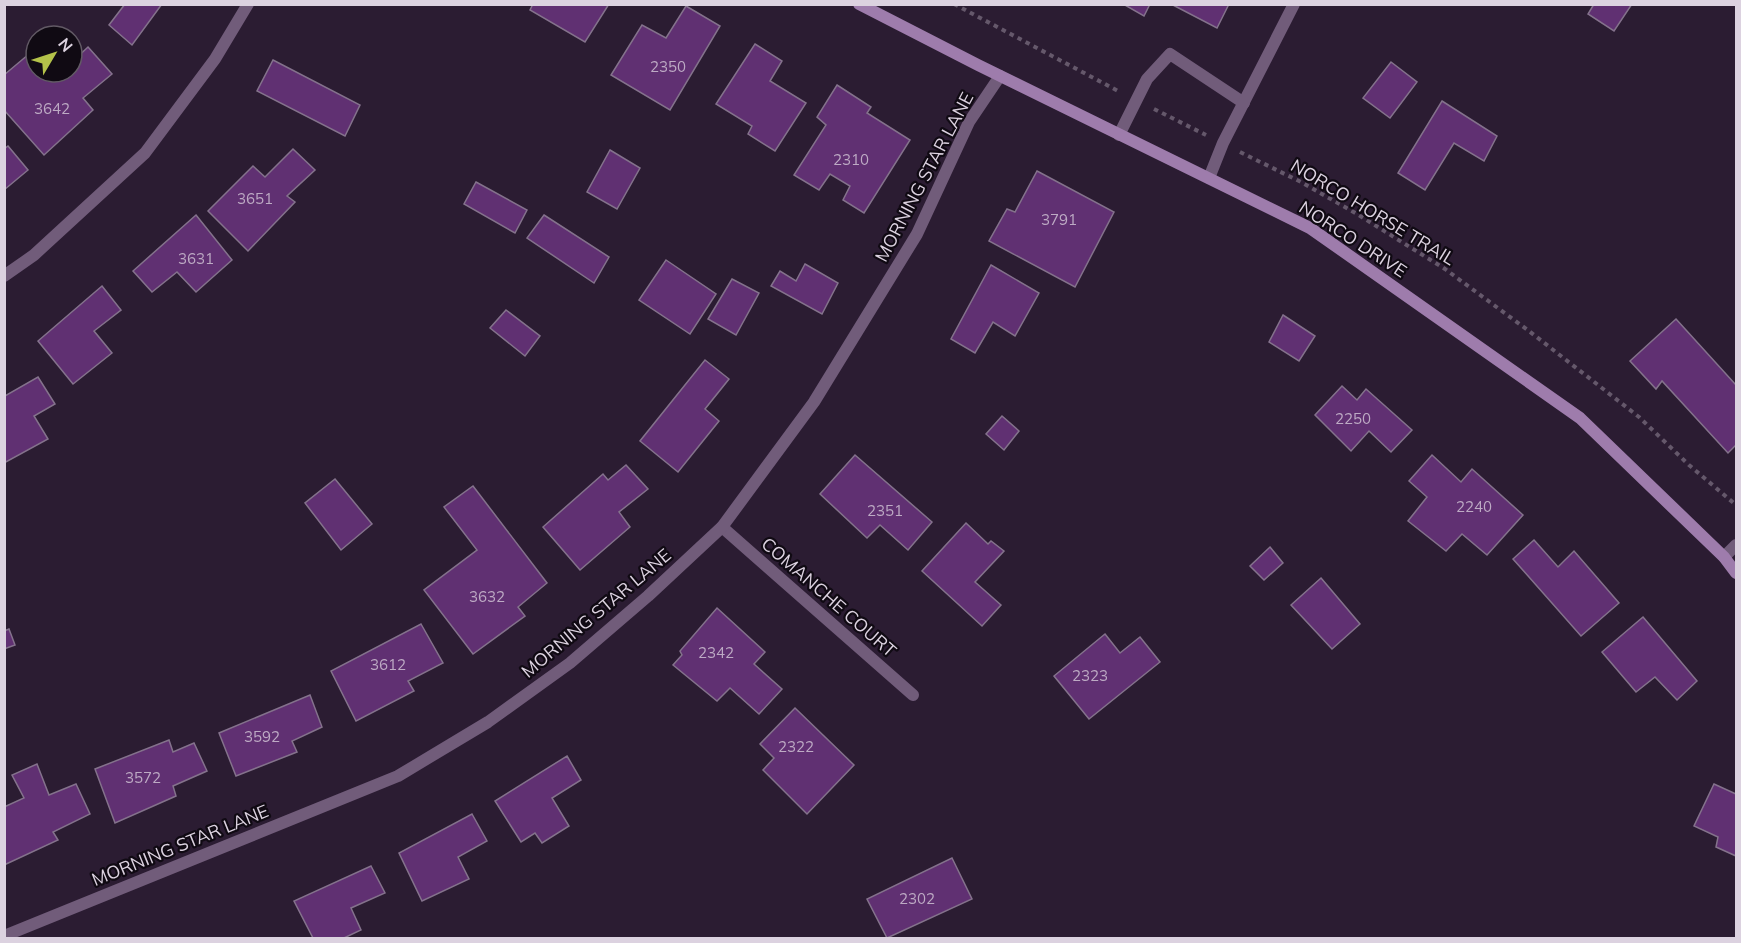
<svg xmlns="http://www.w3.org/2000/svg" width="1741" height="943" viewBox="0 0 1741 943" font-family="Mulish,sans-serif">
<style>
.building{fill:#603072;stroke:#84728c;stroke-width:1.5}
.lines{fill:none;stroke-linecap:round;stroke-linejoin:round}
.path{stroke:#65586b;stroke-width:4;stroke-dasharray:4.5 4.5;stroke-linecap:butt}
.service{stroke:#715c7a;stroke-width:12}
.minor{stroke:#715c7a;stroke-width:12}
.secondary{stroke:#9e7cac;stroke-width:12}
.labels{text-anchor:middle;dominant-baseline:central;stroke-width:4.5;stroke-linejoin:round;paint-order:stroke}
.number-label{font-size:15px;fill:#bdaac4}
.street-label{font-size:18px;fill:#dcd2e0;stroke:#100a13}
</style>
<rect width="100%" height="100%" fill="#2b1c32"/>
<g class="building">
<polygon points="125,4 162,4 132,45 109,25"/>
<polygon points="533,4 609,4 585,42 530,10"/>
<polygon points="1123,4 1150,4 1144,16"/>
<polygon points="1171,4 1229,4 1217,28"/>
<polygon points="1594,4 1632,4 1614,31 1588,14"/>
<polygon points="686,6 720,26 670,110 611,75 642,25 666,38"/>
<polygon points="755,44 782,61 770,81 806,103 775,151 748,134 752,126 716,104"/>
<polygon points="88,47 112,74 83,98 93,110 44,155 4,110 4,75 35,49 36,72 72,72 72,62"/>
<polygon points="273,60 360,105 345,136 257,91"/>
<polygon points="1391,62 1417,82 1390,118 1363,98"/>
<polygon points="837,85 871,107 867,113 910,140 864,213 843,200 850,186 830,174 819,190 794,175 826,125 817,117"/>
<polygon points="1442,101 1497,136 1484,161 1454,143 1425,190 1398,173"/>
<polygon points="8,146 28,170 4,190 4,149"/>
<polygon points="293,149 315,170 287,196 295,202 248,251 208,211 253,166 265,177"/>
<polygon points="610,150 640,168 617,209 587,192"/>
<polygon points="1037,171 1114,212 1075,287 989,241 1007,209 1015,212"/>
<polygon points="476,182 527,210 515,233 464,204"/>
<polygon points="196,215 232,260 196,292 177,272 152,292 133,271"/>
<polygon points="544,215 609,257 594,283 527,238"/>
<polygon points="666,260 716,294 690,334 639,300"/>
<polygon points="805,264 838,283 822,314 771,286 780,271 796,281"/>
<polygon points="991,265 1039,293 1015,336 993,322 975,353 951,339"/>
<polygon points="732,279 759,293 736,335 708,319"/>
<polygon points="102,286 121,310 94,331 112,353 73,384 38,341"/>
<polygon points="506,310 540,336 525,356 490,328"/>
<polygon points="1283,315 1315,336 1299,361 1269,342"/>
<polygon points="1676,319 1736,385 1736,445 1728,453 1662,381 1656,389 1630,361"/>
<polygon points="705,360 729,379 705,409 719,421 678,472 640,441"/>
<polygon points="38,377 55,404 34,416 48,439 4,463 4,394 5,396"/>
<polygon points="1342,386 1357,400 1366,389 1412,430 1391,452 1369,431 1351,451 1315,415"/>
<polygon points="1002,416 1019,431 1004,450 986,434"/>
<polygon points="855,455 932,522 908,550 880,525 867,538 820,494"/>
<polygon points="1432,455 1461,482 1472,469 1523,515 1487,555 1462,534 1446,551 1408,521 1427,497 1409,481"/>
<polygon points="626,465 648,489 619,512 630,527 580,570 543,527 603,474 608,480"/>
<polygon points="335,479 372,524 341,550 305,503"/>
<polygon points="473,486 547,583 518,607 525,616 473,654 424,590 477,550 444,507"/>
<polygon points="966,523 988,544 991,541 1004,551 975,582 1001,605 982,626 922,571"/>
<polygon points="1534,540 1558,567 1574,551 1619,603 1581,636 1513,559"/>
<polygon points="1270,547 1283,563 1264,580 1250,566"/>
<polygon points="1321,578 1360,624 1332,649 1291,605"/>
<polygon points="717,608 765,652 754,664 782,689 759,714 730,688 717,701 673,665 682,655 680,651"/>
<polygon points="1643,617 1697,681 1677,700 1655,677 1636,692 1602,652"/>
<polygon points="421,624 443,663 408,681 414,691 356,721 331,671"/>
<polygon points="9,629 15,645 4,649 4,631"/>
<polygon points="1105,634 1120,653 1140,637 1160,662 1089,719 1054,676"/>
<polygon points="310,695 322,727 292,741 297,752 236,776 219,733"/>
<polygon points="795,708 854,765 807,814 763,770 774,758 760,744"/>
<polygon points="169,740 173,752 194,743 207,771 173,786 176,796 115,823 95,769"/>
<polygon points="567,756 581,780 552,798 569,826 542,843 535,833 521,842 495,801"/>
<polygon points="37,764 49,795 76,784 90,814 53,832 58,840 4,865 4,807 24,798 12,775"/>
<polygon points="1714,784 1736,794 1736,856 1716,847 1718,837 1694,826"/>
<polygon points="472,814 487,841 458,857 469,879 422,901 399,853"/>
<polygon points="952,858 972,899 887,938 867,899"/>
<polygon points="371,866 385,893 351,908 361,930 344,938 313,938 294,901"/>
</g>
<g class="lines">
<g class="path">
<polyline points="954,4 1120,92"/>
<polyline points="1154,109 1206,135"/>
<polyline points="1240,152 1301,182 1357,214 1445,269 1529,331 1639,417 1689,465 1736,505"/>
</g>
<g class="service">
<polyline points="1119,135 1147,79 1170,54 1244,103"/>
<polyline points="1209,178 1223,143 1294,4"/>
</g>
<g class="minor">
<polyline points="4,276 34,255 145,153 215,59 248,4"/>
<polyline points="722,527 913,695"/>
<polyline points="1724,557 1736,545"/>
<polyline points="4,936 398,776 488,722 570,663 648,596 722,527 814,402 917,234 969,122 1000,76"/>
</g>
<polyline class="secondary" points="859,4 978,65 1310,228 1580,418 1724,557 1736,573"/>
</g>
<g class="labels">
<g class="number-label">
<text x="668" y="66">2350</text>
<text x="52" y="108">3642</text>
<text x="851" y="159">2310</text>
<text x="255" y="198">3651</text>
<text x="1059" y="219">3791</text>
<text x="196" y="258">3631</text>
<text x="1353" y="418">2250</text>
<text x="1474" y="506">2240</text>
<text x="885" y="510">2351</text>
<text x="487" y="596">3632</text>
<text x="716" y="652">2342</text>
<text x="388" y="664">3612</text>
<text x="1090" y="675">2323</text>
<text x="262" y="736">3592</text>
<text x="796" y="746">2322</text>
<text x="143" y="777">3572</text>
<text x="917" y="898">2302</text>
</g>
<g class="street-label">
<text transform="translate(924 177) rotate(-62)">MORNING STAR LANE</text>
<text transform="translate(1373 212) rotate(31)">NORCO HORSE TRAIL</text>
<text transform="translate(1353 239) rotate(33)">NORCO DRIVE</text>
<text transform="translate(829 597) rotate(41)">COMANCHE COURT</text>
<text transform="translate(596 613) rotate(-40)">MORNING STAR LANE</text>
<text transform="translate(180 845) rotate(-22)">MORNING STAR LANE</text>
</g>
</g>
<rect width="1741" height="943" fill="none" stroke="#dcd2e0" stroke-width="12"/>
<g transform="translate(54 54) rotate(51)"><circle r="28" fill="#100a13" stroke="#625a65" stroke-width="1.5"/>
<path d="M0-4.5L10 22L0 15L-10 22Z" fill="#b4c24a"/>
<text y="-9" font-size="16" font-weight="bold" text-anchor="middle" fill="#dcd2e0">N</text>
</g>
</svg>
